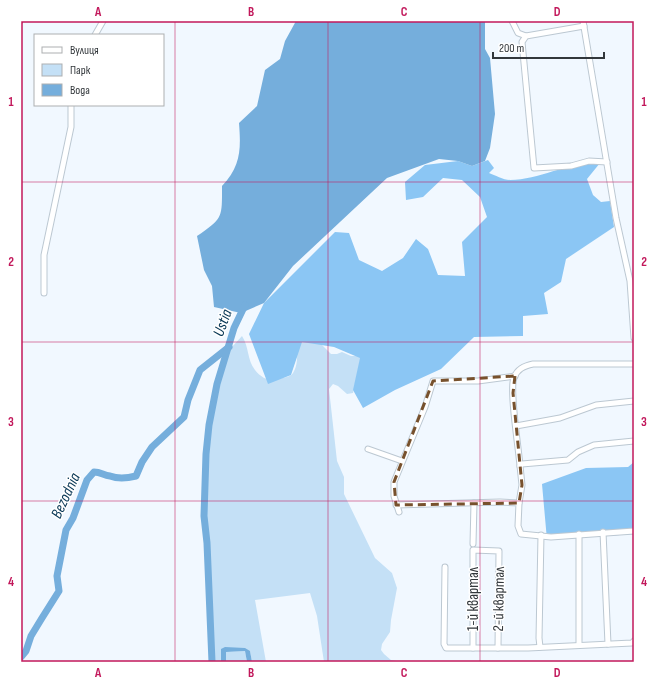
<svg xmlns="http://www.w3.org/2000/svg" width="655" height="683" viewBox="0 0 655 683" font-family="'Sofia Sans Condensed',sans-serif">
<style>
.green{fill:#c4e0f6}
.forest{fill:#8bc6f4}
.water{fill:#75aedc}
.lines{fill:none;stroke-linecap:round;stroke-linejoin:round}
.river{stroke:#75aedc;stroke-width:7}
.minor-casing{stroke:#bcc8d2;stroke-width:7}
.minor{stroke:#fff;stroke-width:5}
.rail-casing{stroke:#454b4f;stroke-width:2.5}
.rail{stroke:#fff;stroke-width:1;stroke-dasharray:3;stroke-linecap:butt}
.marked{fill:none;stroke:#77512d;stroke-width:3;stroke-dasharray:8 5;stroke-linejoin:round}
.grid{fill:none;stroke:#c2185b;stroke-width:1;stroke-opacity:0.55}
.labels{text-anchor:middle;dominant-baseline:central;stroke-width:3;stroke-linejoin:round;paint-order:stroke}
.street-label{font-size:15px;fill:#32373b;stroke:#fff}
.water-label{font-size:16px;font-style:italic;fill:#073654;stroke:#fff}
.neatline{fill:none;stroke:#c2185b;stroke-width:1.5}
.grid-label{font-size:13px;text-anchor:middle;font-weight:bold;fill:#c2185b}
</style>
<rect width="100%" height="100%" fill="#f1f8ff"/>
<g class="green">
<path d="M242,336c7,10 5,24 13,34 2,3 6,6 9,8 6,2 26,1 29,-5 6,-9 4,-23 3,-33l19,-2 16,16h6l5,-2 9,4h10l-8,37 -6,1 -9,-8 -5,-2 -4,5 8,72 7,16v17l31,64 17,15 5,15 -6,32 -1,12 -8,12 -1,6 3,4 7,6 12,2h-79l-7,-46 -7,-23 -55,7 11,62h-14l-2,-11 -29,-2v13h-8l-8,-173 7,-65 7,-39 12,-37z"/>
<polygon points="245,651 247,662 226,662 226,652"/>
</g>
<g class="forest">
<path d="M488,160l6,8 -5,5c6,2 14,7 21,7 30,0 60,-19 90,-17l-13,16 6,16 8,7 9,-1 4,26 -48,32 -5,23 -17,11 4,21 -25,2v20l-49,1 -33,32 -46,21 -32,18 -10,-18 7,-32 -26,-11 -32,-5 -11,33 -23,9 -19,-50 15,-31 71,-71 14,1 10,27 23,11 21,-13 13,-19 12,10 10,26 27,1 -3,-34 25,-25 -7,-20 -18,-17 -19,-2 -20,19 -17,3 -1,-18 20,-17 33,-4 14,5z"/>
<polygon points="634,462 634,534 547,540 542,484 586,468 628,467"/>
</g>
<g class="water">
<path d="M296,21h189v28l5,9 5,56 -5,34 -5,13 -13,5 -14,-5 -19,-2 -52,19 -94,88 -29,37 -23,10 -27,-6 -2,-21 -8,-16 -7,-34c26,-18 25,-18 25,-50 19,-20 19,-37 17,-63l18,-17 8,-36 15,-11 5,-18z"/>
<polygon points="225,647 245,648 250,651 252,662 247,662 245,651 226,652 226,662 221,662 221,649"/>
</g>
<g class="lines">
<g class="river">
<path d="M21,657l5,-6 5,-15 11,-18 17,-27 -2,-15 9,-46 7,-12 14,-38 7,-8c7,0 9,3 16,4 8,3 18,2 26,0l6,-14 10,-15 32,-30 4,-17 12,-30 29,-23"/>
<polyline points="212,662 207,543 204,516 206,454 209,425 217,384 234,328 245,305"/>
</g>
<g class="minor-casing">
<g id="minor">
<polyline points="512,21 518,33 526,36"/>
<polyline points="583,21 616,218 630,281 634,338"/>
<polyline points="584,26 526,36 522,42 534,168 571,166 589,161 607,162"/>
<polyline points="95,35 103,21"/>
<polyline points="44,293 44,255 71,127 71,105"/>
<polyline points="516,426 560,418 596,405 634,401"/>
<polyline points="368,449 402,461"/>
<path d="M520,466c-1,-15 -11,-77 -6,-88 3,-9 10,-12 19,-14h101"/>
<polyline points="519,503 522,485 520,466 522,464 568,460 578,452 594,445 634,441"/>
<polyline points="396,505 500,502 519,503 518,526 521,534 551,537 634,531"/>
<polyline points="399,512 394,496 394,482 425,407 433,381 478,381 515,376"/>
<polyline points="603,532 608,644"/>
<polyline points="473,544 474,503"/>
<polyline points="445,567 444,644 446,648 528,648 632,643 634,641"/>
<polyline points="579,645 579,534"/>
<polyline points="540,647 539,638 541,535"/>
<polyline points="473,648 473,550 499,551 498,648"/>
</g>
</g>
<use href="#minor" class="minor"/>
<g class="rail-casing">
<polyline id="rail" points="21,23 22,21"/>
</g>
<use href="#rail" class="rail"/>
</g>
<path class="marked" d="M515,376l-2,17 9,92 -3,18 -123,2 -2,-23 39,-101z"/>
<path class="grid" d="M175,21v641M328,21v641M480,21v641M21,182h613M21,342h613M21,501h613"/>
<g class="labels">
<g class="street-label">
<text transform="translate(473 599) rotate(-90)">1-й квартал</text>
<text transform="translate(499 599) rotate(-89)">2-й квартал</text>
</g>
<g class="water-label">
<text transform="translate(223 323) rotate(-70)">Ustia</text>
<text transform="translate(66 496) rotate(-65)">Bezodnia</text>
</g>
</g>
<rect width="655" height="683" fill="none" stroke="#ffffff" stroke-width="44"/>
<rect x="34" y="34" width="130" height="72" fill="#ffffff" stroke="#adafb1"/>
<rect x="42" y="47" width="20" height="6" fill="#ffffff" stroke="#adafb1"/>
<text x="70" y="54" font-size="12" fill="#32373b">Вулиця</text>
<rect x="42" y="64" width="20" height="12" fill="#c4e0f6" stroke="#adafb1"/>
<text x="70" y="74" font-size="12" fill="#32373b">Парк</text>
<rect x="42" y="84" width="20" height="12" fill="#75aedc" stroke="#adafb1"/>
<text x="70" y="94" font-size="12" fill="#32373b">Вода</text>
<path d="M493 52v6h111v-6" fill="none" stroke="#32373b" stroke-width="2"/>
<text x="499" y="52" font-size="12" fill="#32373b" stroke="#ffffff" stroke-width="3" paint-order="stroke">200 m</text>
<rect x="22" y="22" width="611" height="639" class="neatline"/>
<g class="grid-label">
<text x="98" y="16">A</text>
<text x="251" y="16">B</text>
<text x="404" y="16">C</text>
<text x="557" y="16">D</text>
<text x="11" y="106">1</text>
<text x="644" y="106">1</text>
<text x="11" y="266">2</text>
<text x="644" y="266">2</text>
<text x="11" y="426">3</text>
<text x="644" y="426">3</text>
<text x="11" y="586">4</text>
<text x="644" y="586">4</text>
<text x="98" y="677">A</text>
<text x="251" y="677">B</text>
<text x="404" y="677">C</text>
<text x="557" y="677">D</text>
</g>
</svg>
